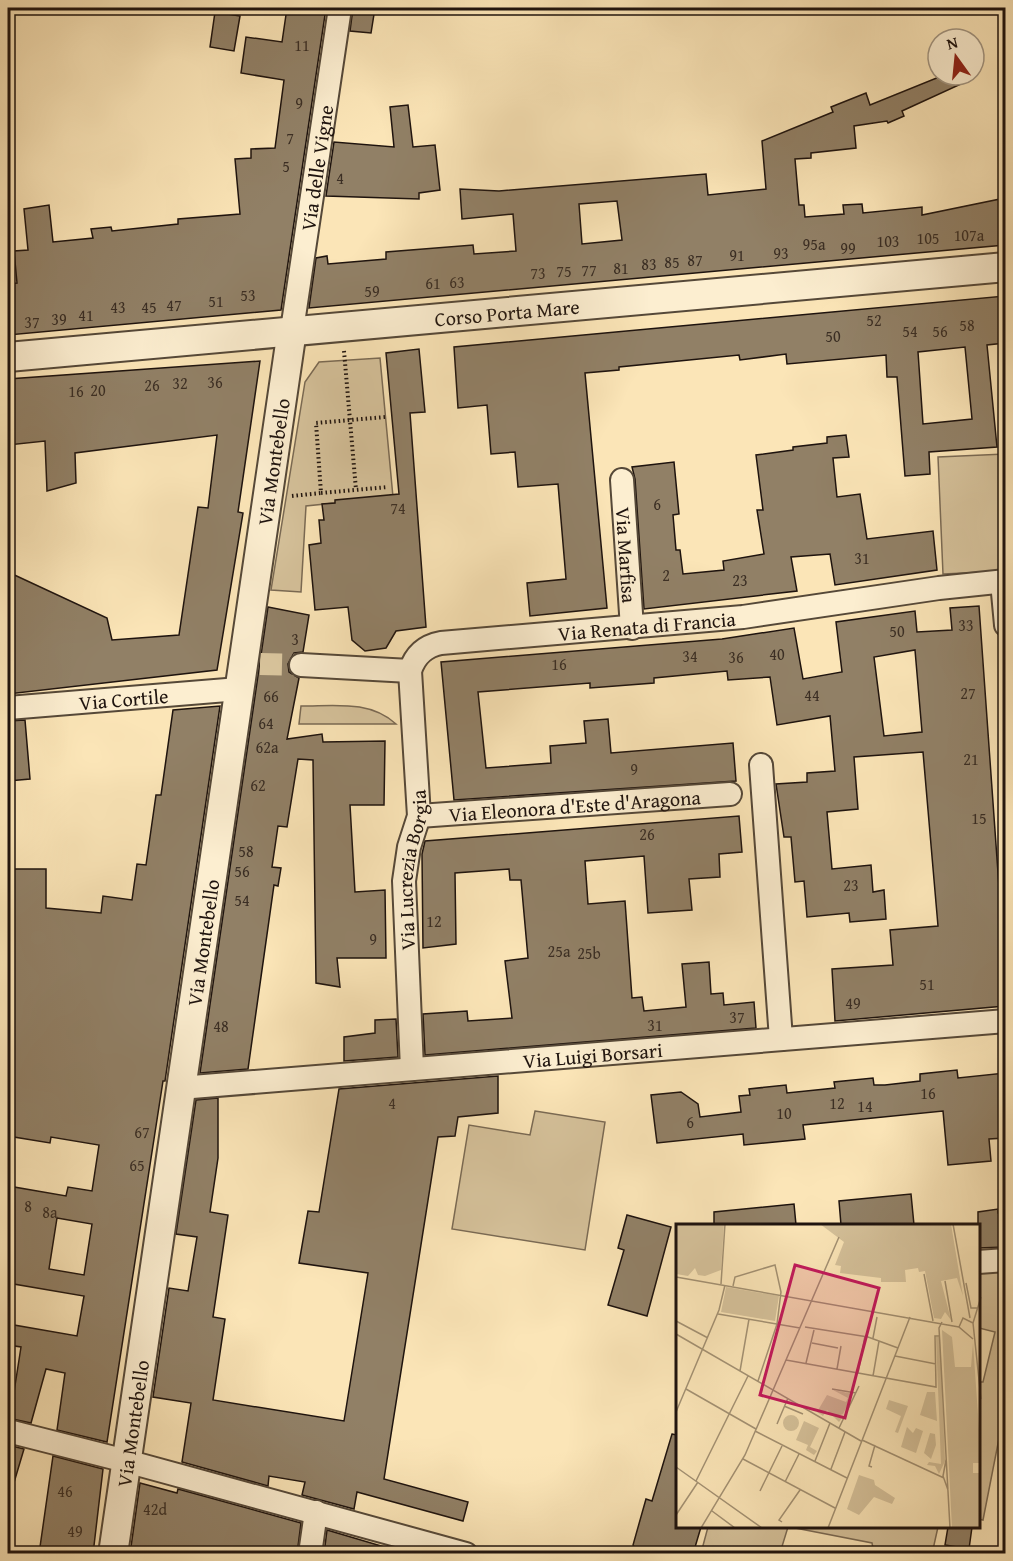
<svg xmlns="http://www.w3.org/2000/svg" width="1013" height="1561" viewBox="0 0 1013 1561" font-family="'Gentium Book Plus',serif">
<style>
.green{fill:#d5c19a;stroke:#7a6a54;stroke-width:1.5}
.building{fill:#918066;stroke:#1e130e;stroke-width:1.5;fill-rule:evenodd}
.lines{fill:none;stroke-linecap:round;stroke-linejoin:round}
.minor-tunnel{stroke:#dac69e;stroke-width:22;stroke-dasharray:22 11;stroke-linecap:butt}
.minor-casing{stroke:#554838;stroke-width:26}
.tertiary-casing{stroke:#554838;stroke-width:32}
.path{stroke:#1e130e;stroke-width:4;stroke-dasharray:1.5 3;stroke-linecap:butt}
.minor{stroke:#fceed0;stroke-width:22}
.tertiary{stroke:#fceed0;stroke-width:28}
.labels{text-anchor:middle;dominant-baseline:central;stroke-width:5;stroke-linejoin:round;paint-order:stroke}
.number-label{font-size:16px;fill:#3b2e24}
.street-label{font-size:20px;fill:#1e130e;stroke:#fceed0}
.inset-road{fill:none;stroke:#a39173;stroke-width:1.5}
.view{fill:#c2185b;fill-opacity:0.15;stroke:#c2185b;stroke-width:3}
.inset-edge{fill:none;stroke:#1e130e;stroke-width:3}
</style>
<rect width="100%" height="100%" fill="#fbe5b7"/>
<filter id="stains"><feTurbulence type="fractalNoise" baseFrequency=".00333" numOctaves="4"/><feColorMatrix values="0 0 0 0 .2 0 0 0 0 .09 0 0 0 0 .02 0 0 0 .5 -.17"/></filter>
<radialGradient id="worn" r=".72"><stop offset=".6" stop-color="#630" stop-opacity="0"/><stop offset="1" stop-color="#630" stop-opacity=".3"/></radialGradient>
<g class="green">
<polygon points="380,358 393,497 306,506 301,592 271,590 305,382 319,362"/>
<polygon points="1005,454 1005,571 943,574 938,457"/>
<path d="M301,706c34,0 69,-6 95,18h-97z"/>
<polygon points="535,1111 605,1122 585,1250 452,1229 469,1125 530,1135"/>
<polygon points="1005,1267 1005,1408 983,1520 978,1519 978,1382 983,1382 995,1332 979,1328 979,1269"/>
<polygon points="708,1527 708,1526 788,1527 780,1553 701,1553"/>
<polygon points="790,1527 938,1527 932,1554 874,1553 872,1543"/>
</g>
<g class="building">
<polygon points="287,8 326,8 281,310 8,335 8,284 17,283 14,251 28,250 24,209 49,205 53,242 93,238 91,229 111,227 112,231 178,224 178,219 240,214 235,159 251,158 251,149 275,148 284,80 241,73 246,37 282,42"/>
<polygon points="353,8 375,8 371,33 350,31"/>
<polygon points="215,12 240,16 234,51 210,47"/>
<path d="M944,75h26l2,4 -70,32 2,5 -16,7 -1,-2 -33,5 2,22 -45,5v5l-16,1 4,46h5l1,12 39,-3 -1,-9 19,-1 1,9 59,-6v8l83,-17v47l-696,63 7,-50 11,-2 1,8 58,-5v-7l87,-7 1,9 42,-3 -3,-37 -51,5 -2,-30 39,2 207,-17 2,21 58,-6 -4,-48 71,-29 -2,-5 35,-14 4,12zM617,201l5,39 -40,4 -3,-40z"/>
<polygon points="408,105 413,147 435,145 440,190 419,193 419,199 326,196 334,142 394,147 390,107"/>
<path d="M1005,296v47l-18,2 10,102 -68,5 1,22 -25,2 -8,-99h-10l-1,-22 -99,9 -1,-10 -46,6 -1,-5 -120,12v3l-34,3 22,235 -77,8 -3,-33 39,-4 -8,-95 -40,3 -3,-35 -24,2 -4,-49 -29,3 -4,-61zM965,347l7,72 -49,5 -5,-72z"/>
<polygon points="419,349 425,412 410,413 426,627 396,631 386,648 365,651 352,640 348,607 315,610 309,545 321,543 319,520 324,520 322,504 335,503 335,500 399,494 386,353"/>
<polygon points="260,361 238,512 243,513 217,670 8,694 8,572 107,618 112,640 179,635 198,507 208,508 217,435 75,453 76,483 47,491 45,441 8,445 8,379"/>
<polygon points="846,435 849,457 833,458 837,497 860,494 867,539 933,531 937,570 835,585 830,554 791,557 797,591 644,609 635,479 632,467 674,462 679,514 673,515 676,550 680,550 683,574 724,570 723,561 764,554 757,510 763,510 756,455 793,450 793,447 827,443 827,437"/>
<path d="M979,606l26,365v35l-170,15 -3,-52 61,-4 -3,-35 48,-4 -15,-174 -69,5 4,52 -31,3 5,57 39,-4 2,27 11,-2 2,29 -36,3 -1,-9 -42,4 -3,-36 -9,1 -4,-45h-7l-8,-53 31,-2v-9l28,-2 -5,-55 -53,9 -7,-48 -42,3 -1,-9 -73,7v5l-64,5v-5l-112,9 8,76 65,-5 -1,-17 36,-3 -2,-22 24,-2 3,34 122,-10 3,38 -282,19 -13,-138 281,-23 72,-11 9,51 39,-7 -6,-50 79,-11 2,21 35,-2 -2,-22zM915,650l7,82 -38,4 -10,-79z"/>
<polygon points="268,607 309,615 303,652 294,653 288,664 289,672 299,678 287,739 322,734 323,742 385,741 384,805 350,805 355,892 385,890 386,958 337,958 340,987 316,983 313,760 298,759 287,827 278,826 272,867 281,868 278,886 274,885 248,1069 200,1073"/>
<path d="M220,706l-55,375h-2l-56,361 -50,-12 8,-57 -19,-4 -15,54 -23,-5v-27l6,1 7,-45 -13,-2v-21l69,12 7,-40 -76,-13v-97l58,10 2,-9 24,4 7,-46 -48,-8 -1,6 -42,-7v-267h38v39l55,5 2,-17 29,4 5,-36 9,1 10,-70h5l12,-85zM57,1218l35,6 -8,51 -35,-6z"/>
<polygon points="25,720 30,779 8,781 8,721"/>
<polygon points="739,816 742,852 719,854 720,877 689,879 692,910 648,913 644,856 585,861 588,904 625,901 632,998 642,997 644,1011 686,1007 682,964 709,962 711,994 723,993 724,1005 754,1002 756,1028 425,1055 423,1014 467,1011 468,1021 512,1018 505,961 528,958 521,880 510,880 509,869 455,873 456,944 423,948 422,854 425,841"/>
<polygon points="396,1019 398,1057 344,1061 344,1037 375,1033 375,1020"/>
<polygon points="957,1070 958,1078 1005,1073 1005,1138 989,1139 991,1161 948,1165 943,1111 803,1125 805,1139 744,1145 743,1134 657,1143 651,1095 681,1092 698,1104 700,1117 741,1112 739,1096 750,1095 749,1089 786,1085 787,1093 835,1088 834,1082 873,1078 874,1085 885,1085 920,1081 920,1074"/>
<polygon points="498,1076 498,1113 458,1117 455,1136 438,1137 384,1479 468,1502 463,1521 357,1492 354,1509 302,1495 305,1482 269,1476 268,1486 182,1462 191,1403 153,1397 169,1288 188,1291 197,1237 176,1234 196,1100 218,1098 218,1158 210,1212 228,1215 213,1317 225,1319 213,1400 344,1421 368,1273 299,1263 308,1211 319,1212 339,1089"/>
<polygon points="911,1194 914,1225 841,1225 839,1201"/>
<polygon points="794,1204 796,1225 714,1225 714,1212"/>
<polygon points="998,1209 998,1213 1005,1212 1005,1247 978,1248 978,1212"/>
<polygon points="627,1215 671,1227 647,1316 608,1305 624,1250 618,1248"/>
<polygon points="672,1434 677,1435 677,1527 701,1527 693,1554 639,1554 633,1545 646,1499 652,1501"/>
<polygon points="8,1445 24,1449 13,1486 8,1485"/>
<polygon points="53,1456 103,1469 93,1554 39,1554"/>
<polygon points="140,1483 177,1493 178,1489 301,1523 297,1554 130,1554"/>
<polygon points="948,1527 972,1527 969,1549 945,1545"/>
<polygon points="327,1530 388,1548 387,1554 324,1554"/>
</g>
<g class="lines">
<polyline class="minor-tunnel" points="260,664 301,665"/>
<g class="minor-casing">
<g id="minor">
<path id="s1" d="M292,330l48,-322"/>
<path id="s2" d="M622,480l10,148"/>
<polyline points="1002,582 1006,625"/>
<polyline points="301,665 410,671"/>
<path id="s3" d="M8,708l231,-19"/>
<polyline points="761,765 781,1039"/>
<path id="s4" d="M419,816l311,-22"/>
<path id="s5" d="M412,1069l-8,-188 5,-34 10,-31 -9,-145c5,-16 15,-25 31,-28l302,-26 196,-29 67,-7"/>
<path id="s6" d="M180,1088l826,-67"/>
<polyline points="978,1262 1006,1260"/>
<polyline points="8,1431 126,1461 466,1554"/>
<polyline points="310,1554 316,1512"/>
</g>
</g>
<g class="tertiary-casing">
<g id="tertiary">
<path id="s7" d="M8,357l998,-90"/>
<path id="s8" d="M113,1554l179,-1224"/>
</g>
</g>
<g class="path">
<polyline points="344,351 356,490"/>
<polyline points="385,417 316,423 321,493 388,487"/>
<polyline points="292,496 321,493"/>
</g>
<use href="#minor" class="minor"/>
<use href="#tertiary" class="tertiary"/>
</g>
<g class="labels">
<g class="number-label">
<text x="302" y="45">11</text>
<text x="299" y="103">9</text>
<text x="290" y="138">7</text>
<text x="286" y="166">5</text>
<text x="340" y="178">4</text>
<text x="969" y="235">107a</text>
<text x="928" y="238">105</text>
<text x="888" y="241">103</text>
<text x="814" y="244">95a</text>
<text x="848" y="248">99</text>
<text x="781" y="253">93</text>
<text x="737" y="255">91</text>
<text x="695" y="260">87</text>
<text x="672" y="262">85</text>
<text x="649" y="264">83</text>
<text x="621" y="268">81</text>
<text x="589" y="270">77</text>
<text x="564" y="271">75</text>
<text x="538" y="273">73</text>
<text x="457" y="282">63</text>
<text x="433" y="283">61</text>
<text x="372" y="291">59</text>
<text x="248" y="295">53</text>
<text x="216" y="301">51</text>
<text x="174" y="305">47</text>
<text x="118" y="307">43</text>
<text x="149" y="307">45</text>
<text x="86" y="315">41</text>
<text x="59" y="319">39</text>
<text x="874" y="320">52</text>
<text x="32" y="322">37</text>
<text x="967" y="325">58</text>
<text x="910" y="331">54</text>
<text x="940" y="331">56</text>
<text x="833" y="336">50</text>
<text x="215" y="382">36</text>
<text x="180" y="383">32</text>
<text x="152" y="385">26</text>
<text x="98" y="390">20</text>
<text x="76" y="391">16</text>
<text x="657" y="504">6</text>
<text x="398" y="508">74</text>
<text x="862" y="558">31</text>
<text x="666" y="575">2</text>
<text x="740" y="580">23</text>
<text x="966" y="625">33</text>
<text x="897" y="631">50</text>
<text x="295" y="639">3</text>
<text x="777" y="654">40</text>
<text x="690" y="656">34</text>
<text x="736" y="657">36</text>
<text x="559" y="664">16</text>
<text x="968" y="693">27</text>
<text x="812" y="695">44</text>
<text x="271" y="696">66</text>
<text x="266" y="723">64</text>
<text x="267" y="747">62a</text>
<text x="971" y="759">21</text>
<text x="634" y="769">9</text>
<text x="258" y="785">62</text>
<text x="979" y="818">15</text>
<text x="647" y="834">26</text>
<text x="246" y="851">58</text>
<text x="242" y="871">56</text>
<text x="851" y="885">23</text>
<text x="242" y="900">54</text>
<text x="434" y="921">12</text>
<text x="373" y="939">9</text>
<text x="559" y="951">25a</text>
<text x="589" y="953">25b</text>
<text x="927" y="984">51</text>
<text x="853" y="1003">49</text>
<text x="737" y="1017">37</text>
<text x="655" y="1025">31</text>
<text x="221" y="1026">48</text>
<text x="928" y="1093">16</text>
<text x="392" y="1103">4</text>
<text x="837" y="1103">12</text>
<text x="865" y="1106">14</text>
<text x="784" y="1113">10</text>
<text x="690" y="1122">6</text>
<text x="142" y="1132">67</text>
<text x="137" y="1165">65</text>
<text x="28" y="1206">8</text>
<text x="50" y="1212">8a</text>
<text x="65" y="1491">46</text>
<text x="155" y="1509">42d</text>
<text x="75" y="1531">49</text>
</g>
<g class="street-label">
<text stroke="none"><textPath href="#s1" startOffset="164">Via delle Vigne</textPath></text>
<text stroke="none"><textPath href="#s7" startOffset="501">Corso Porta Mare</textPath></text>
<text stroke="none"><textPath href="#s8" startOffset="1104">Via Montebello</textPath></text>
<text stroke="none"><textPath href="#s2" startOffset="75">Via Marfisa</textPath></text>
<text stroke="none"><textPath href="#s5" startOffset="651">Via Renata di Francia</textPath></text>
<text stroke="none"><textPath href="#s3" startOffset="116">Via Cortile</textPath></text>
<text stroke="none"><textPath href="#s4" startOffset="156">Via Eleonora d'Este d'Aragona</textPath></text>
<text stroke="none"><textPath href="#s5" startOffset="200">Via Lucrezia Borgia</textPath></text>
<text stroke="none"><textPath href="#s8" startOffset="618">Via Montebello</textPath></text>
<text stroke="none"><textPath href="#s6" startOffset="414">Via Luigi Borsari</textPath></text>
<text stroke="none"><textPath href="#s8" startOffset="132">Via Montebello</textPath></text>
</g>
</g>
<g transform="translate(676 1224)">
<rect width="304" height="304" fill="#fbe5b7"/>
<path d="M0,0h48l-3,46 -16,6 -7,-1 -3,-7 -7,8 -12,-2zM144,0h131l12,72 -6,-18 -16,3 10,39 -6,-8 -4,7 -7,-1 -9,-47 -6,1 -1,-4 -13,2 1,12h-25v-4l-41,-5 1,-7 -6,-1 9,-23zM50,63l53,9 -4,25 -54,-9zM266,106l10,7 3,30h16l2,-24 8,115 -1,5h-7v10h7v55h-28zM260,113h4l5,124 -6,13 -4,-8 -8,-1 2,-3 12,2zM157,166l20,4 -10,20 -5,2 4,2 -3,4 -12,-12 -4,6 -6,-4 10,-17 19,7 2,-4zM251,168h8l2,29 -17,-6zM213,176l19,6 -10,27 -3,-1 6,-16 -15,-7zM107 199a8 8 0 1 1 16 0a8 8 0 1 1-16 0ZM128,197l15,7 -9,19 7,4 -3,4 -8,-5 2,-5 -12,-5zM231,203l6,6 3,-5 7,3 -7,22 -15,-6zM254,209l5,1 1,11 -5,14 -7,-6zM183,251l15,5 1,5 20,13 -3,6 -18,-7 -15,18 -12,-6z" fill="#d5c19a"/>
<path class="inset-road" d="M277,0l17,94M248,50l9,47M0,53l283,50M269,57l7,41M290,59l5,25h7M45,60l4,-60M57,62l2,-9 40,-12 6,27 -4,32 -19,57M42,90l82,14M0,97l32,17M266,98l-3,6 11,200M297,99l8,-26M129,103l63,10 30,11M0,110l185,107M197,114l4,-21M297,115l-14,-12 4,-9 10,5 8,76M136,119l26,5M219,132l41,8M110,136l150,27 -1,-51h5M130,139l8,-33M161,145l4,-23M64,147l9,-52M182,149l7,-37M197,152l6,-35M10,165l70,40M156,165l24,4M108,182l19,8M0,188l43,-102 6,-25M101,200l11,-26M163,204l20,-42M79,207l92,47M186,216l82,38M67,235l92,49M270,236l-3,16 5,14M139,237l15,-38M0,243l86,61M196,243l-3,-1 6,-21M155,245l14,-37M20,257l52,-105M109,258l14,-28M84,267l22,-45M36,287l23,17M0,291l22,-33M106,298l-3,-2 21,-30M25,304l44,-73 94,-218M152,304l82,-211"/>
<path class="view" d="M119,41l84,23 -34,130 -85,-23z"/>
<rect width="304" height="304" class="inset-edge"/>
</g>
<rect width="1013" height="1561" fill="none" stroke="#fbe5b7" stroke-width="30"/>
<rect x="9" y="9" width="995" height="1543" fill="none" stroke="#1e130e" stroke-width="3"/>
<rect x="15" y="15" width="983" height="1531" fill="none" stroke="#1e130e" stroke-width="1.5"/>
<g transform="translate(956 57) rotate(345)"><circle r="28" fill="#fceed0" stroke="#a39682" stroke-width="1.5"/>
<path d="M0-4.5L10 22L0 15L-10 22Z" fill="#8f2418"/>
<text y="-9" font-size="16" font-weight="bold" text-anchor="middle" fill="#1e130e">N</text>
</g>
<rect width="100%" height="100%" filter="url(#stains)"/>
<rect width="100%" height="100%" fill="url(#worn)"/>
</svg>
